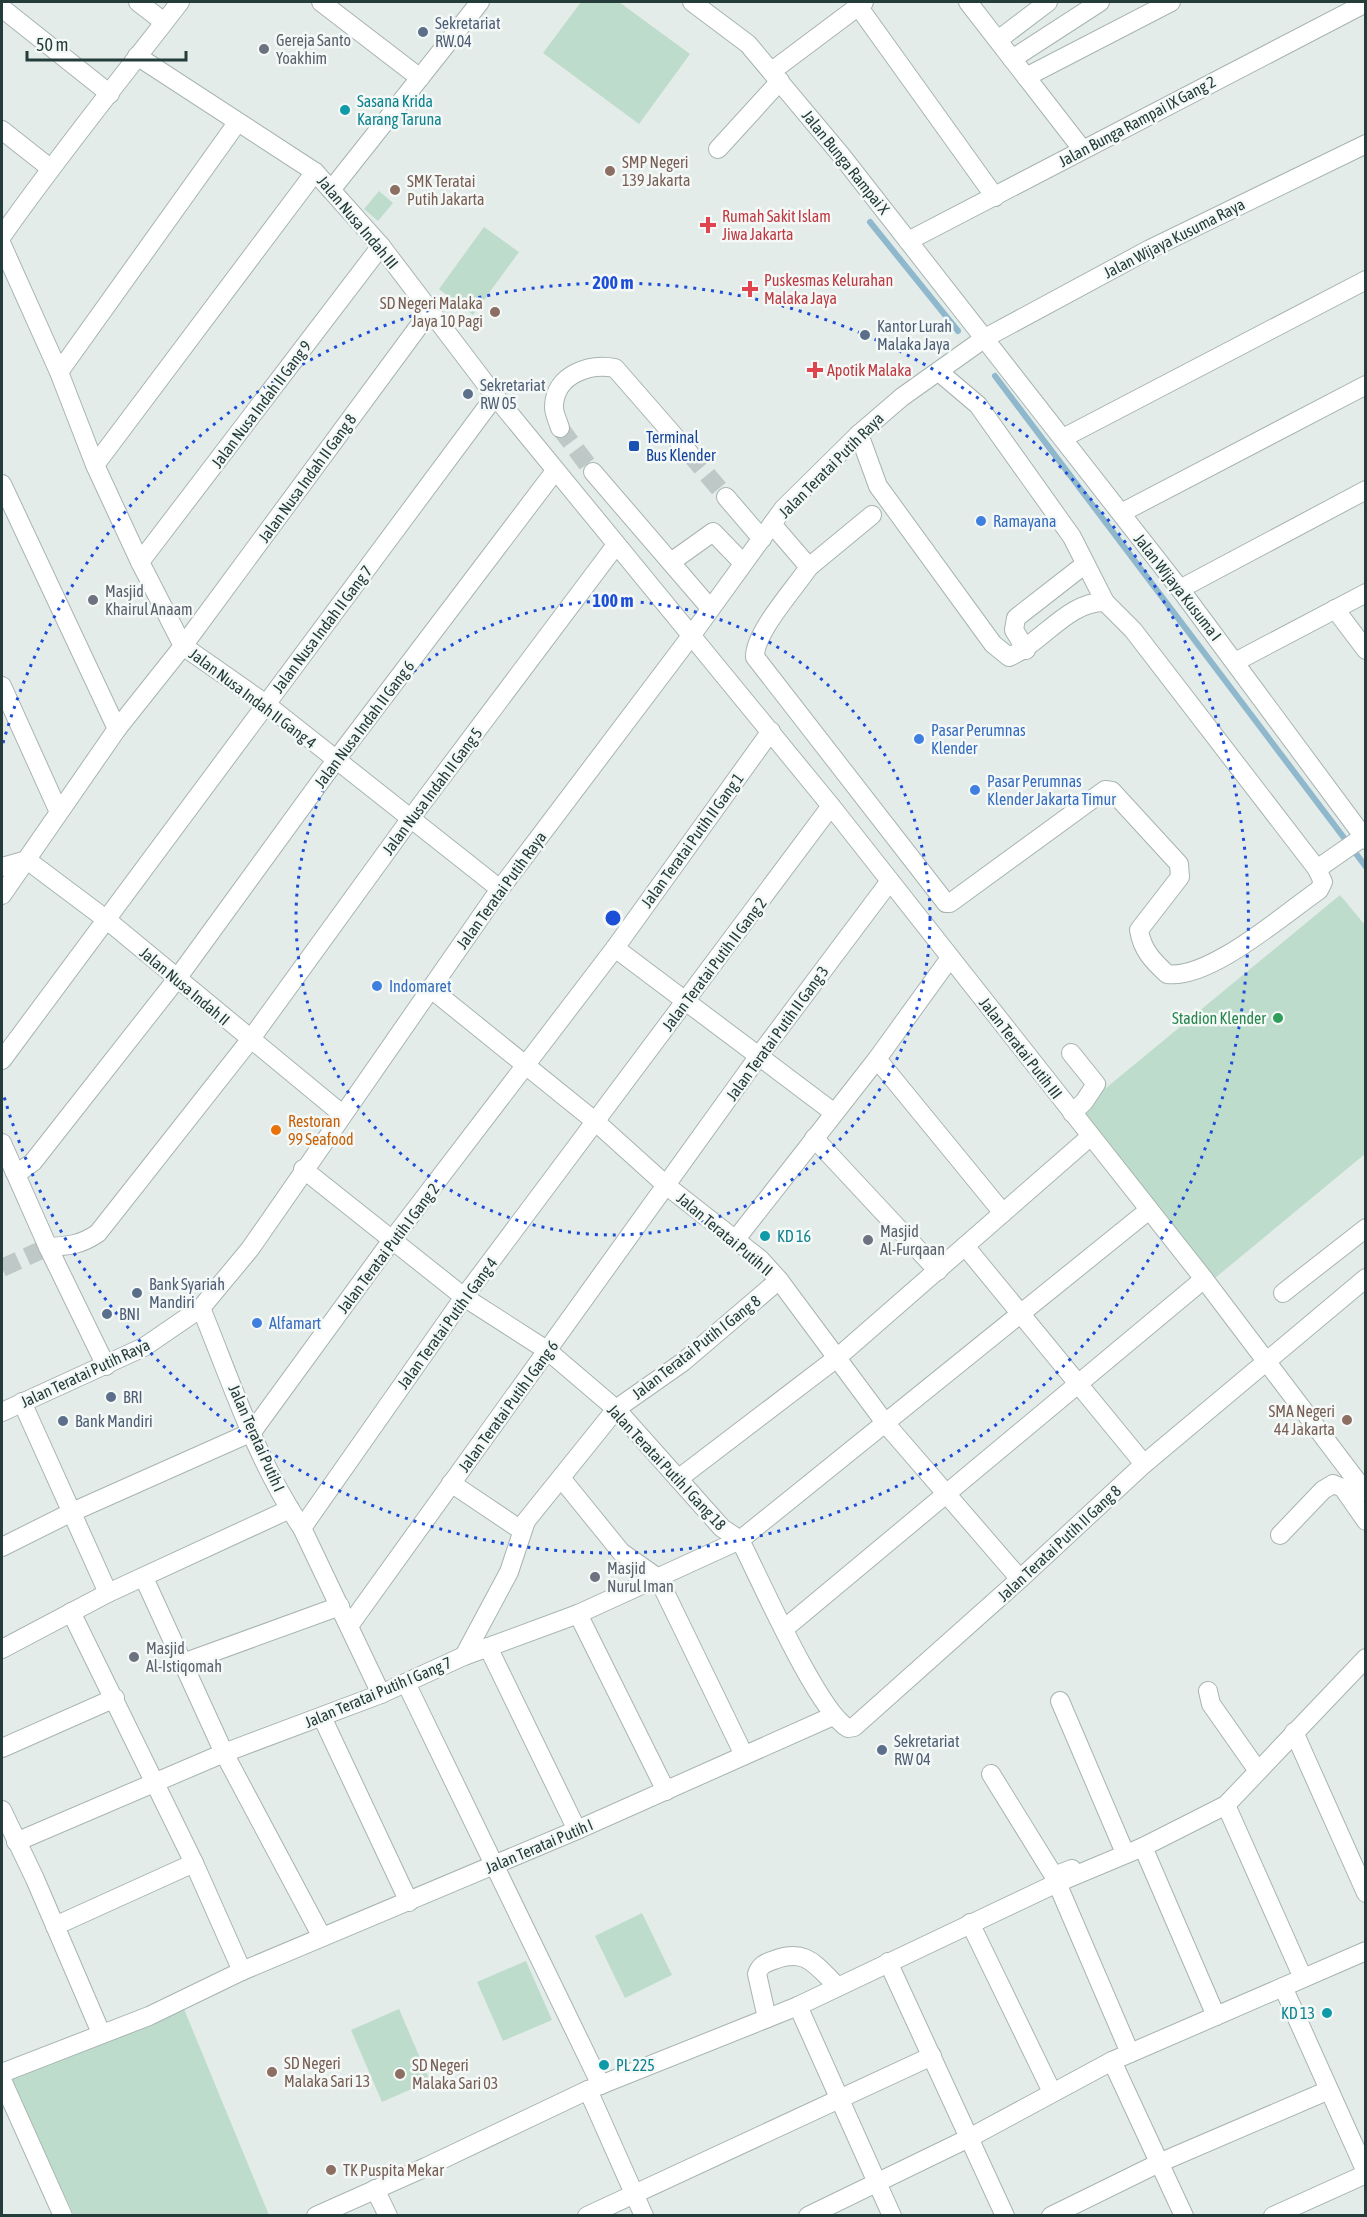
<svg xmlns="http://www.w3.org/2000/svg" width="1367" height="2217" viewBox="0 0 1367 2217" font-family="'Asap Condensed',sans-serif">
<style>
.green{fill:#bedccc}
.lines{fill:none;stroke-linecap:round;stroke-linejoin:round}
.stream{stroke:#90b8cd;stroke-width:6}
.minor-tunnel{stroke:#bec9c7;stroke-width:18;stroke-dasharray:18 9;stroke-linecap:butt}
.minor-casing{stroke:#a7b4b2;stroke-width:20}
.minor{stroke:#fff;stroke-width:18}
.ring{fill:none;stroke:#1d4ed8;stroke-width:3;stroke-dasharray:3 6}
.service-dot{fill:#5c6f8a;stroke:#f4f9f7;stroke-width:2}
.worship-dot{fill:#6b7280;stroke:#f4f9f7;stroke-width:2}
.culture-dot{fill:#0f9aa8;stroke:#f4f9f7;stroke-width:2}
.education-dot{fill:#8d6e63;stroke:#f4f9f7;stroke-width:2}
.health-dot{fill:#e0444e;stroke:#f4f9f7;stroke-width:2}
.transit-dot{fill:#1a4fb4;stroke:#f4f9f7;stroke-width:2}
.shop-dot{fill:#3f7fe0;stroke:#f4f9f7;stroke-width:2}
.leisure-dot{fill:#2e9e5b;stroke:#f4f9f7;stroke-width:2}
.food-dot{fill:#e8710a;stroke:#f4f9f7;stroke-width:2}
.labels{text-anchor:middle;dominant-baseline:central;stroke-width:5;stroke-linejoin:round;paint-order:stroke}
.service-label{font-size:16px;fill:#4e5e75;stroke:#f4f9f7;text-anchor:start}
.worship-label{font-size:16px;fill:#5b616d;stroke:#f4f9f7;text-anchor:start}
.culture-label{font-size:16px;fill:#0d838f;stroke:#f4f9f7;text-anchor:start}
.street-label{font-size:16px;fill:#243d3b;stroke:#f4f9f7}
.education-label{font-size:16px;fill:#785e54;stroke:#f4f9f7;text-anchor:start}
.health-label{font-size:16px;fill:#be3a42;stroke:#f4f9f7;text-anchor:start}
.transit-label{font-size:16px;fill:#164399;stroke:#f4f9f7;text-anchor:start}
.shop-label{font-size:16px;fill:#366cbe;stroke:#f4f9f7;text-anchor:start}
.leisure-label{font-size:16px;fill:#27864d;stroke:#f4f9f7;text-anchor:end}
.food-label{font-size:16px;fill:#c56008;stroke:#f4f9f7;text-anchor:start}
.centre{fill:#1d4ed8;stroke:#f4f9f7;stroke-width:3}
.ring-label{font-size:18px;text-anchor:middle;font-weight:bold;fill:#1d4ed8;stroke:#f4f9f7;stroke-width:5;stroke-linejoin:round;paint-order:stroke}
</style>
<rect width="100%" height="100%" fill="#e4ecea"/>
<g class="green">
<polygon points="581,2 619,2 690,54 639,124 543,53"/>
<polygon points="379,191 393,203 378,221 364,209"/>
<polygon points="484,227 519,252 473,315 439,289"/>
<polygon points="1340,895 1365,925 1365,1154 1215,1278 1078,1111"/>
<polygon points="642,1913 672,1975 625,1998 595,1936"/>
<polygon points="526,1961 552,2020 503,2041 477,1982"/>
<polygon points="184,2009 269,2215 74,2215 8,2077"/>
<polygon points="399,2009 430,2081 382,2102 351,2030"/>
</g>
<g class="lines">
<g class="stream">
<polyline points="870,222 958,331"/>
<polyline points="995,376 1366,867"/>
</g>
<g class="minor-tunnel">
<polyline points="560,428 593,472"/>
<polyline points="690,454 726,497"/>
<polyline points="2,1268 48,1247"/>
</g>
<g class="minor-casing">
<g id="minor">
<polyline points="138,2 164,22"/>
<polyline points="321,2 420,78"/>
<polyline points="692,2 748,44 841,155 1180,589 1366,840"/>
<polyline points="968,2 1082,149"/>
<polyline points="858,6 995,197"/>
<polyline points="2,8 110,94"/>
<polyline points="998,40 1048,2"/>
<polyline points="137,56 315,172 381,246 495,396 831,806 1204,1279 1366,1493"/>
<polyline points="1012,59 1100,2"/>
<polyline points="772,71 864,2"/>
<polyline points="1026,77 1171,2"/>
<polyline points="2,130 50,168"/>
<polyline points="718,149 780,81"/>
<polyline points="331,190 480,2"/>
<path d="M2,236c56,-80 118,-156 178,-234"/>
<polyline points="908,241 1366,3"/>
<polyline points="2,245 59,372 95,465 140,562 183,646 266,704 500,889"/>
<polyline points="59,372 237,123"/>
<polyline points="939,372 978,405 1072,537 1105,602"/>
<path d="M560,428c-2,-7 -7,-16 -6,-23 2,-31 36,-42 61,-37l75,86"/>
<path d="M859,434l19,52 115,158 16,13c33,-14 59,-56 96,-55l28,28 184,239 49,-34"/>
<polyline points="1063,438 1366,280"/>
<polyline points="95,465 315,172"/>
<polyline points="593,472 710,608"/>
<polyline points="2,484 117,729"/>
<polyline points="726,497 762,539"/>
<polyline points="1121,513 1366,385"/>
<path d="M772,524l37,43c-14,21 -55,66 -54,90l191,246h4l155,-113 7,1 67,73 1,13 -41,53c3,20 14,31 28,44 42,6 116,-59 152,-84l4,-8 -6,-13"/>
<polyline points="140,562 381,246"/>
<polyline points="671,562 713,532 743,563"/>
<polyline points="809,567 872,515"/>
<polyline points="1180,589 1366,490"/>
<polyline points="1335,609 1366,650"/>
<polyline points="1026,650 1014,630 1016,618 1084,565"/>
<polyline points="1235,662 1366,593"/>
<polyline points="2,686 58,810"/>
<polyline points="2,867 27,860 107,920 342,1114"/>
<polyline points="2,895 117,729 183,646 430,311"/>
<polyline points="615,948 833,1112"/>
<polyline points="430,988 596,1122 667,1186 760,1259 779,1280 886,1424 1020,1579"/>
<polyline points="1071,1053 1096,1084 1084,1102 1072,1113"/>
<polyline points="877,1059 1003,1213"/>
<polyline points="2,1060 495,396"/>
<polyline points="814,1138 938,1271"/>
<polyline points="2,1143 48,1247 106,1366"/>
<path d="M303,1169l161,128 84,54 68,58 106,119 18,12c19,37 78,172 108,188l6,-1 166,-148 124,-115 222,-186"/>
<polyline points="14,1171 22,1170 33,1162 176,980 336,760 555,471"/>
<polyline points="736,1239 877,1059 950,958"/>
<polyline points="965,1246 1144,1464"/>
<path d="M48,1247c20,-1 33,-2 50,-14l152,-193 161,-222 205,-273"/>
<polyline points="1283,1293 1366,1228"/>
<path d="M201,1308c30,73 56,154 101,220l79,166"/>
<polyline points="22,1402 108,1593"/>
<polyline points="2,1412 144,1347 201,1308 250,1249 500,889 691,636 783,509 859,434 902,397 985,338 1150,249 1366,144"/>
<polyline points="561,1478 621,1552 658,1578 744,1755"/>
<polyline points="678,1479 838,1357 1091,1136"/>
<polyline points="451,1483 521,1530"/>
<polyline points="302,1528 464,1297 831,806"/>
<polyline points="1280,1535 1323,1490 1333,1484 1343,1488 1366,1521"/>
<polyline points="2,1547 70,1513 252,1432 392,1240 615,948 771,731"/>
<polyline points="144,1578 224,1753 322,1937"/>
<polyline points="71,1612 194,1863 242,1971"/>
<polyline points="578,1614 666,1791"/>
<polyline points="349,1626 758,1057 890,881"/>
<polyline points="784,1629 1204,1279"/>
<polyline points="488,1647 577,1830"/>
<polyline points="2,1649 108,1593 290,1509"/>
<polyline points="464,1656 509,1572 526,1521 616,1409 683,1362 779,1280"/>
<polyline points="183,1663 340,1606"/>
<polyline points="406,1683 601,2085"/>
<polyline points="1208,1691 1211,1704 1258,1771"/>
<polyline points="1060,1701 1122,1846"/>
<polyline points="322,1717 409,1902"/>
<polyline points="1294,1732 1366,1893"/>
<polyline points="2,1748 115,1698"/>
<polyline points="991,1774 1054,1876 1072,1869"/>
<polyline points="1226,1805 1303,1978"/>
<polyline points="2,1810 35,1879 101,2033"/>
<polyline points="16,1842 224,1753 381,1694 464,1656 578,1614 740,1540 1149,1210"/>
<polyline points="1143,1847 1216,2016"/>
<polyline points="1057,1883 1130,2053"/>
<polyline points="970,1923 1052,2092"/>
<polyline points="55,1926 194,1863"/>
<polyline points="888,1962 1005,2216"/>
<polyline points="1283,1987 1366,2172"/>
<polyline points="798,2006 892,2216"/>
<path d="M767,2018l-10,-44c3,-9 8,-11 17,-14 33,-12 41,5 63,26"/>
<polyline points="1112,2061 1184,2216"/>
<polyline points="2,2073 149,2016 242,1971 577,1830 833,1716"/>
<polyline points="2,2080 63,2216"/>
<polyline points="588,2090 644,2216"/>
<polyline points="375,2189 388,2216"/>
<polyline points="316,2216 426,2167 588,2090 798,2006 1057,1883 1143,1847 1226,1805 1366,1658"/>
<polyline points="587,2216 932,2056"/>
<polyline points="808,2216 971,2137 1112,2061 1366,1951"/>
<polyline points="1051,2216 1159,2163 1329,2090"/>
<polyline points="1273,2216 1366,2174"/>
</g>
</g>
<use href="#minor" class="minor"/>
</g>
<g class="ring">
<circle cx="613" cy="918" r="317"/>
<path d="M3 743A635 635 0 1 1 3 1093"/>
</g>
<g class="service-dot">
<circle cx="423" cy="32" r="6"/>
<circle cx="865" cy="335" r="6"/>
<circle cx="468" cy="394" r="6"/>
<circle cx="137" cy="1293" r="6"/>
<circle cx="107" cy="1314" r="6"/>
<circle cx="111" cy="1397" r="6"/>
<circle cx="63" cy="1421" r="6"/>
<circle cx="882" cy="1750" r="6"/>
</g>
<g class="worship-dot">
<circle cx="264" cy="49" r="6"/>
<circle cx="93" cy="600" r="6"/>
<circle cx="868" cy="1240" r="6"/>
<circle cx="595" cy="1577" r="6"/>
<circle cx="134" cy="1657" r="6"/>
</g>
<g class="culture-dot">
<circle cx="345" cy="110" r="6"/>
<circle cx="765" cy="1236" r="6"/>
<circle cx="1327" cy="2013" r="6"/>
<circle cx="604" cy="2065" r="6"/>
</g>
<g class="education-dot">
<circle cx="610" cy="171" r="6"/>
<circle cx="395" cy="190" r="6"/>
<circle cx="495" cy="312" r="6"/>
<circle cx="1347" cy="1420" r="6"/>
<circle cx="272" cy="2072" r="6"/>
<circle cx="400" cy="2074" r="6"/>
<circle cx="331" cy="2170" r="6"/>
</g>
<g class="health-dot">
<path d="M705 216h6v6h6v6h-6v6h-6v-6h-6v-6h6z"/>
<path d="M747 280h6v6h6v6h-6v6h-6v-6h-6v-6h6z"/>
<path d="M812 361h6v6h6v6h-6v6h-6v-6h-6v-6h6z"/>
</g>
<rect class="transit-dot" x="628" y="440" width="12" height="12" rx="3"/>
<g class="shop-dot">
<circle cx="981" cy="521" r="6"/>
<circle cx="919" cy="739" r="6"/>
<circle cx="975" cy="790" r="6"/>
<circle cx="377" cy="986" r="6"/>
<circle cx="257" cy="1323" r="6"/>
</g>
<circle class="leisure-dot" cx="1278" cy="1018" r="6"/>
<circle class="food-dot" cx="276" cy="1130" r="6"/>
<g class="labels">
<g class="service-label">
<text x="435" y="23">Sekretariat<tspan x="435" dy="18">RW.04</tspan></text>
<text x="877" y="326">Kantor Lurah<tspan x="877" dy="18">Malaka Jaya</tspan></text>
<text x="480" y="385">Sekretariat<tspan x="480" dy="18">RW 05</tspan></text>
<text x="149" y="1284">Bank Syariah<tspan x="149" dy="18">Mandiri</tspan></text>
<text x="119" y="1314">BNI</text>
<text x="123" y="1397">BRI</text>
<text x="75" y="1421">Bank Mandiri</text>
<text x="894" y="1741">Sekretariat<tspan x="894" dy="18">RW 04</tspan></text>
</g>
<g class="worship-label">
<text x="276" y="40">Gereja Santo<tspan x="276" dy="18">Yoakhim</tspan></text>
<text x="105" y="591">Masjid<tspan x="105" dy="18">Khairul Anaam</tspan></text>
<text x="880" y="1231">Masjid<tspan x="880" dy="18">Al-Furqaan</tspan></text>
<text x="607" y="1568">Masjid<tspan x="607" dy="18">Nurul Iman</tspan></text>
<text x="146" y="1648">Masjid<tspan x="146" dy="18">Al-Istiqomah</tspan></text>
</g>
<g class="culture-label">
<text x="357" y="101">Sasana Krida<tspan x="357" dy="18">Karang Taruna</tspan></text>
<text x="777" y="1236">KD 16</text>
<text x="1315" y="2013" text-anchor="end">KD 13</text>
<text x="616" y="2065">PL 225</text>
</g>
<g class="street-label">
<text transform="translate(1137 121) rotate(-28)">Jalan Bunga Rampai IX Gang 2</text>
<text transform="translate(846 162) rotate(51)">Jalan Bunga Rampai X</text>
<text transform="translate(358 222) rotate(50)">Jalan Nusa Indah III</text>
<text transform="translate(1174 238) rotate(-27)">Jalan Wijaya Kusuma Raya</text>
<text transform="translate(261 404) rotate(-53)">Jalan Nusa Indah II Gang 9</text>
<text transform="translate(831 465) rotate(-45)">Jalan Teratai Putih Raya</text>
<text transform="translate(307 478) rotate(-54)">Jalan Nusa Indah II Gang 8</text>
<text transform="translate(1178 587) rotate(52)">Jalan Wijaya Kusuma I</text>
<text transform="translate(322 629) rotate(-53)">Jalan Nusa Indah II Gang 7</text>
<text transform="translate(253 698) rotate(37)">Jalan Nusa Indah II Gang 4</text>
<text transform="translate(364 724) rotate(-53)">Jalan Nusa Indah II Gang 6</text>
<text transform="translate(432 791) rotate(-53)">Jalan Nusa Indah II Gang 5</text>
<text transform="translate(692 840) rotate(-54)">Jalan Teratai Putih II Gang 1</text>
<text transform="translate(501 890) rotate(-54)">Jalan Teratai Putih Raya</text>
<text transform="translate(714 964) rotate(-53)">Jalan Teratai Putih II Gang 2</text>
<text transform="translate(185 986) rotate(40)">Jalan Nusa Indah II</text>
<text transform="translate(777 1033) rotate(-54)">Jalan Teratai Putih II Gang 3</text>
<text transform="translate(1021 1048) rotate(52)">Jalan Teratai Putih III</text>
<text transform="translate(725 1234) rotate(40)">Jalan Teratai Putih II</text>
<text transform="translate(388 1248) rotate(-53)">Jalan Teratai Putih I Gang 2</text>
<text transform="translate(447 1323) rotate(-54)">Jalan Teratai Putih I Gang 4</text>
<text transform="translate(696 1347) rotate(-38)">Jalan Teratai Putih I Gang 8</text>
<text transform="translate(85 1373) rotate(-25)">Jalan Teratai Putih Raya</text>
<text transform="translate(508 1406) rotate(-54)">Jalan Teratai Putih I Gang 6</text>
<text transform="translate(257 1438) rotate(66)">Jalan Teratai Putih I</text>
<text transform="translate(667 1467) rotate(47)">Jalan Teratai Putih I Gang 18</text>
<text transform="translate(1059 1543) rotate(-43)">Jalan Teratai Putih II Gang 8</text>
<text transform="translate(378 1692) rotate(-23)">Jalan Teratai Putih I Gang 7</text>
<text transform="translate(539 1846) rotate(-23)">Jalan Teratai Putih I</text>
</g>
<g class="education-label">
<text x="622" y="162">SMP Negeri<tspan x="622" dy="18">139 Jakarta</tspan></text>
<text x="407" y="181">SMK Teratai<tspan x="407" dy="18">Putih Jakarta</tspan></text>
<text x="483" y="303" text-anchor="end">SD Negeri Malaka<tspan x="483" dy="18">Jaya 10 Pagi</tspan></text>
<text x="1335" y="1411" text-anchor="end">SMA Negeri<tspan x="1335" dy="18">44 Jakarta</tspan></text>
<text x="284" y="2063">SD Negeri<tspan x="284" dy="18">Malaka Sari 13</tspan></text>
<text x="412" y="2065">SD Negeri<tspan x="412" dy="18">Malaka Sari 03</tspan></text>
<text x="343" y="2170">TK Puspita Mekar</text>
</g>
<g class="health-label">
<text x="722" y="216">Rumah Sakit Islam<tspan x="722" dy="18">Jiwa Jakarta</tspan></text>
<text x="764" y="280">Puskesmas Kelurahan<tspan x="764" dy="18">Malaka Jaya</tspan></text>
<text x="827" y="370">Apotik Malaka</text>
</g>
<g class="transit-label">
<text x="646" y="437">Terminal<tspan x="646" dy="18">Bus Klender</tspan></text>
</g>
<g class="shop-label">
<text x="993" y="521">Ramayana</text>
<text x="931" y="730">Pasar Perumnas<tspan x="931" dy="18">Klender</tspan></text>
<text x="987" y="781">Pasar Perumnas<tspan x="987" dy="18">Klender Jakarta Timur</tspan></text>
<text x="389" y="986">Indomaret</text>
<text x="269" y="1323">Alfamart</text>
</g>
<g class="leisure-label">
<text x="1266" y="1018">Stadion Klender</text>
</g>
<g class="food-label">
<text x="288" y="1121">Restoran<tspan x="288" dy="18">99 Seafood</tspan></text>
</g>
</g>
<circle cx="613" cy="918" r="9" class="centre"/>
<g class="ring-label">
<text x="613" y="289">200 m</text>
<text x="613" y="607">100 m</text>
</g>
<rect width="1367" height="2217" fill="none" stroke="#243d3b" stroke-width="6"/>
<path d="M27 51v9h159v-9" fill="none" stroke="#243d3b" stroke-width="3"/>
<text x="36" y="51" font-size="18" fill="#243d3b" stroke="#f4f9f7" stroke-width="4.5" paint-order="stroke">50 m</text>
</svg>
